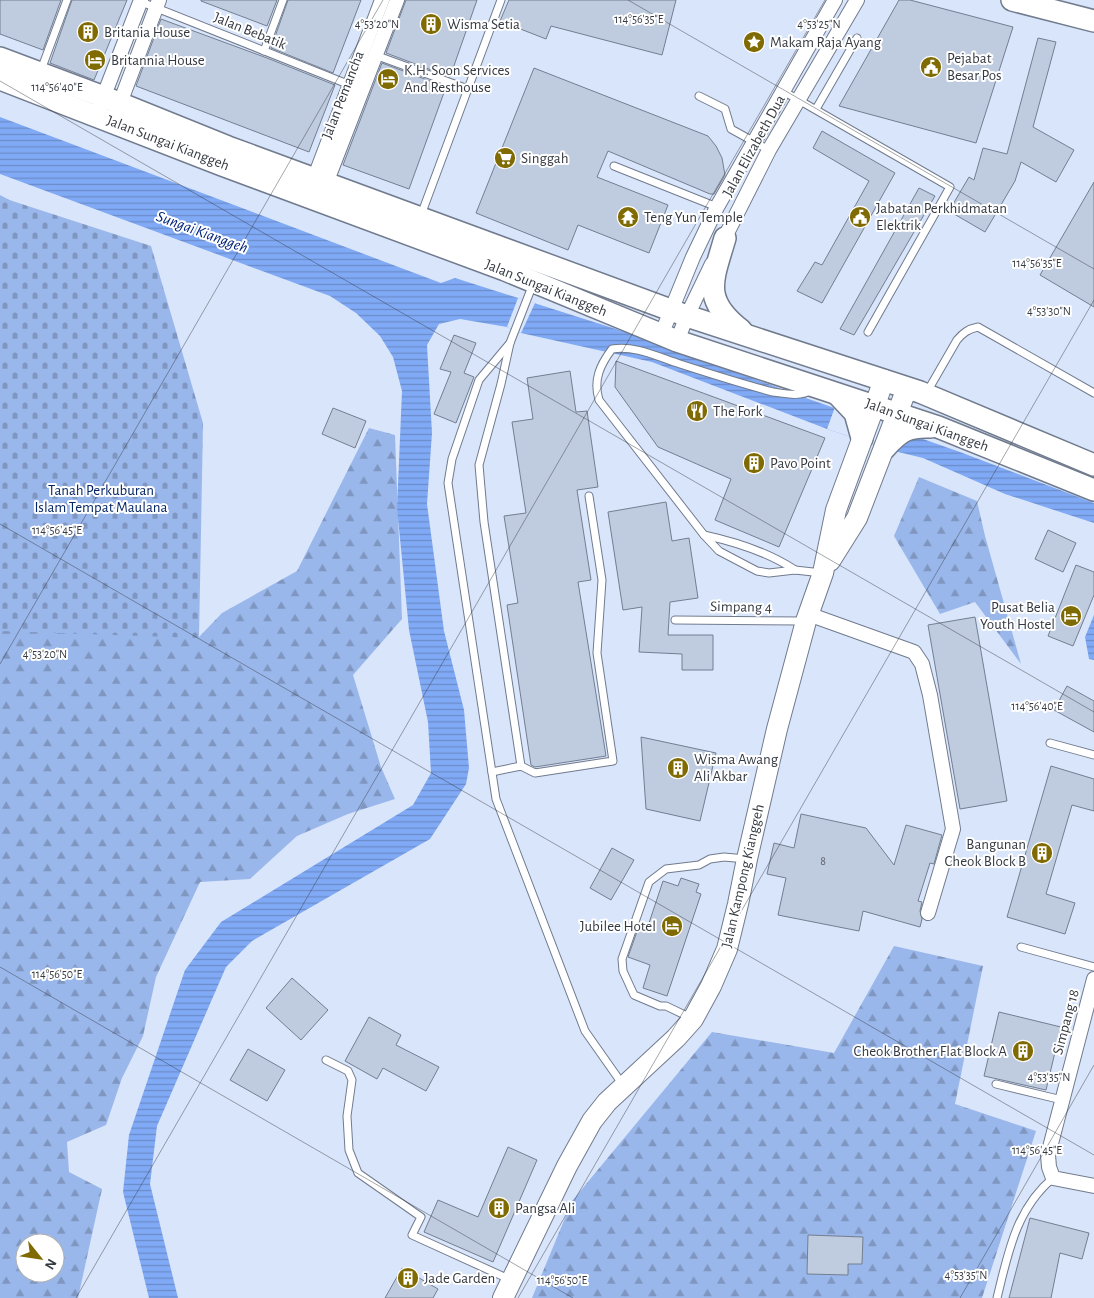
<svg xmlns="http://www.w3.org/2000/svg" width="1094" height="1298" viewBox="0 0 1094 1298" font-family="'Alegreya Sans',sans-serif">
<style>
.forest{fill:url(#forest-firs);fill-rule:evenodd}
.cemetery{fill:url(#cemetery-stones)}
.water{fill:url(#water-rules)}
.pier{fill:#d9e5fa}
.building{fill:#bfcbdf;stroke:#737e91}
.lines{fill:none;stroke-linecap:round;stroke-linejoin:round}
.lane-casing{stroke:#717b8e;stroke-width:9}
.street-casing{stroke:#717b8e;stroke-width:16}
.secondary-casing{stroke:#717b8e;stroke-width:22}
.primary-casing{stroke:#717b8e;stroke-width:24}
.lane{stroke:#fff;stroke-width:7}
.street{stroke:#fff;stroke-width:14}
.secondary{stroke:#fff;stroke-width:20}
.primary{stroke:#fff;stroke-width:21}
.ticks{fill:none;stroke:#353a42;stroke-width:1;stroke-opacity:0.45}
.labels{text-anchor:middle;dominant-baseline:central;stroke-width:4;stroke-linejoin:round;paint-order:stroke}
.number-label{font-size:12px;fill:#585e69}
.poi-label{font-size:15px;fill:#353a42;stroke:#fff;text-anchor:start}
.street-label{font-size:15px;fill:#353a42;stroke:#fff}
.park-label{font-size:15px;fill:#052667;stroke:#fff}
.water-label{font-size:16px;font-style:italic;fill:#00257a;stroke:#fff}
.ticks-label{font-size:12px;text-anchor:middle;fill:#353a42;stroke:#fff;stroke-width:4;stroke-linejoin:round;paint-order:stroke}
</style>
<defs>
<pattern id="forest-firs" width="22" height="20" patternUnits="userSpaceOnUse" patternTransform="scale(1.25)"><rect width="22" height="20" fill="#9ab7eb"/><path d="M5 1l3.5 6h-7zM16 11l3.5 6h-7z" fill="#7e96c0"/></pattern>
<pattern id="cemetery-stones" width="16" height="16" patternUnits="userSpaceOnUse" patternTransform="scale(1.25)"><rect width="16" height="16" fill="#9ab7eb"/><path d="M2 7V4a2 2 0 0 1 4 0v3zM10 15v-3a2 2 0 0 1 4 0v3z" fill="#7e96c0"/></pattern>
<pattern id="water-rules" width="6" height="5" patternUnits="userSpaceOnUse" patternTransform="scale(1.25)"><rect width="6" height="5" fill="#80aaf6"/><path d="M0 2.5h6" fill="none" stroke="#6a8bc9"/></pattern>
</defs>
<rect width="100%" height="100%" fill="#d9e5fa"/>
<g class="forest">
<path d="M0,195l48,25 151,417 23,-24 75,-42 72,-143 26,7 7,184 -49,56 28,92 14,32 -47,15 -51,22 -47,43 -50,3 -44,95 -13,59 -21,42 -16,47 -39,17 2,30 33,17 -24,109h-78zM25,1243h30v30h-30z"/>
<polygon points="919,477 977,501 985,536 1021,664 975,602 940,614 894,536"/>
<polygon points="894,946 983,966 955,1104 1036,1131 982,1298 532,1298 572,1201 712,1032 834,1053"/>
</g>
<polygon class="cemetery" points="0,197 151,246 203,423 199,638 0,631"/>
<g class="water">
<polygon points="0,117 441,283 455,278 638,336 803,397 960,452 1094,503 1094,523 1005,494 923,458 886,449 827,429 652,362 521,333 507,327 460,319 439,324 427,345 432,433 427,504 444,631 464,710 469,768 466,784 430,839 252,941 226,967 157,1126 150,1184 178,1298 149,1298 123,1192 129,1135 185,970 221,922 413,805 431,773 428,722 409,630 397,508 402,391 393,357 380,336 356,313 330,296 0,174"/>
<polygon points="1094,615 1094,660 1089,659 1085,637"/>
</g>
<g class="pier">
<polygon points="518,298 535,303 521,333 507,327"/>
<polygon points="835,407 896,429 886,449 827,429"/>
</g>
<g class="building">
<polygon points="0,0 61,0 43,50 0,34"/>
<polygon points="72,0 127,0 94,80 50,63"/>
<polygon points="201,0 277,0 267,26 201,1"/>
<polygon points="288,0 361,0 333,73 271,48"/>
<polygon points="406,0 477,0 450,77 386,53"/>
<polygon points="509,0 676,0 662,55 551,26 546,39 500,21"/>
<polygon points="899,0 910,0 1013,27 976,143 839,106"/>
<polygon points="161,19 267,58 335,85 309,152 136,86"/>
<polygon points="1038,38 1056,42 1033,127 1074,150 1056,182 1021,162 1015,181 985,232 949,211 969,177 974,180 983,148 1007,154"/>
<polygon points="382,63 446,87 409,189 343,165"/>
<polygon points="534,68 708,136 716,146 722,158 725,175 714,194 710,194 608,151 597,177 668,205 649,253 578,225 568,250 476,213"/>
<polygon points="822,131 895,173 822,303 797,291 815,262 822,265 869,181 813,148"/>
<polygon points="1094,182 1094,307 1040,275"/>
<polygon points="919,188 935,196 854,335 840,329"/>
<polygon points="454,335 476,343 464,373 474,377 456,423 434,414 451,372 440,369"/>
<polygon points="616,361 825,438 779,547 715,520 731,479 658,447 615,387"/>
<polygon points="570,371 576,412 587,411 598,487 577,490 591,580 578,582 606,756 535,767 531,765 507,605 518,603 504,516 526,513 512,422 533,419 527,378"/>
<polygon points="333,408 366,421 355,448 322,434"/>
<polygon points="666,502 672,541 689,538 698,598 670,602 668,635 713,635 713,670 682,670 682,654 639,652 642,607 623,610 608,512"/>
<polygon points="1048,530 1076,543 1063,572 1035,559"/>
<polygon points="1076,565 1094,572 1094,595 1073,646 1048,636"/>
<polygon points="975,617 1007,801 960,809 928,625"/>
<polygon points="1067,686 1094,701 1094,732 1054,710"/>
<polygon points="641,737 716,753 700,821 646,809"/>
<polygon points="1051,766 1094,779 1094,811 1072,805 1046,894 1075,903 1065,934 1007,917"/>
<polygon points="801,814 866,828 894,865 906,825 942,835 934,864 930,863 918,901 922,902 920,911 922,919 920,927 863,911 859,931 778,915 786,878 767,874 774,843 794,848"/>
<polygon points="612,848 634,860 611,900 590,888"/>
<polygon points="681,878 699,884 696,892 701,894 667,996 643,988 650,965 628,957 640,923 648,926 663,881 678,886"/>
<polygon points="292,978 328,1010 301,1040 266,1008"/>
<polygon points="999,1012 1061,1027 1046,1090 984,1076"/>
<polygon points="369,1017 401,1035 396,1045 439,1067 426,1091 383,1068 377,1079 345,1061"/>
<polygon points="248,1049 285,1070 267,1101 230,1080"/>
<polygon points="508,1147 537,1160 493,1262 424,1232 438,1200 478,1217"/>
<polygon points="1030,1218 1089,1233 1082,1259 1060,1253 1051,1298 1009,1298"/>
<polygon points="808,1235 863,1237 862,1264 848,1264 848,1275 807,1274"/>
<polygon points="402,1268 438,1289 433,1298 385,1298"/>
</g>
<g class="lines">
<g class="lane-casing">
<g id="lane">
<polyline points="139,1 350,85"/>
<polyline points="264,51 283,0"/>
<polyline points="375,55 468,89"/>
<polyline points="41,70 67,0"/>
<polyline points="783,91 950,187 868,332"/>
<polyline points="699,96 725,109 731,129 769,150"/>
<polyline points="816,109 857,38"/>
<polyline points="614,166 717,207"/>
<polyline points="421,215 501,0"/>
<polyline points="510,343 479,380 452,459 448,483 496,799 585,1031 623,1085"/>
<path d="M812,390c-12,7 -25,4 -39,2 -31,-8 -62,-18 -93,-28 -22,-7 -45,-19 -68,-15 -12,16 -19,31 -13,51l105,135 15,16 38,20 12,2 26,-3 27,3"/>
<path d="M927,392l30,-52c6,-7 11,-11 21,-13l116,66"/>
<path d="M704,535c32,7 64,17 91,35"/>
<polyline points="675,620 803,621"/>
<polyline points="1050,743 1094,755"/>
<polyline points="521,766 484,522 479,465 501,384 510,343 533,284"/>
<polyline points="492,772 521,766 535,773 613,761 597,653 602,580 589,496"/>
<polyline points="1021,947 1094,967"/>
<polyline points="691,1018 666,1006 660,1006 634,995 623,971 622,959 649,882 666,869 699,865 710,859 724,857 746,859"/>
<polyline points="326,1060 348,1071 352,1080 347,1116 349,1150 358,1173 421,1217 412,1235 511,1280"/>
<polyline points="996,1084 1062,1100"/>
<path d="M997,1298c11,-45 19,-89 56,-120"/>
</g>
</g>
<g class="street-casing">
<g id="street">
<polyline points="101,103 141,0"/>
<polyline points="117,111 159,0"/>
<polyline points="311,187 382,0"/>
<polyline points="323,191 397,0"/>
<polyline points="721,245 769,150 857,0"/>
<polyline points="661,335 693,257 717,207 835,0"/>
<polyline points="677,341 687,316 712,264"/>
<polyline points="808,614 914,652 922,664 930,695 953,829 928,913"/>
<polyline points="1094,979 1048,1155 1049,1167 1053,1178 1094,1186"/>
</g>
</g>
<g class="secondary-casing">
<g id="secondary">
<polyline points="830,561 857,518 907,388"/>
<polyline points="503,1298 567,1166 592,1121 607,1102 676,1038 693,1019 711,986 727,949 738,904 747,859 777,729 806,621 823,573 836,510 884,380"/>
</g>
</g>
<g class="primary-casing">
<g id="primary">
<polyline points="1012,0 1094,21"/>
<polyline points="0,58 104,97 228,147 687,316 920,392 1094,465"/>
<polyline points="0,79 222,165 505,270 677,341 938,427 1094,490"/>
<path d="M725,238c-12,42 -24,61 16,92"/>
<polyline points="838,395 855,413 862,438"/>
<path d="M885,448c15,-17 23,-22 46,-21"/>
</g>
</g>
<use href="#lane" class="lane"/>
<use href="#street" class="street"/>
<use href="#secondary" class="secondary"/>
<use href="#primary" class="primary"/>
</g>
<path class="ticks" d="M628,0l466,269M0,81l1094,631M0,524l1094,631M0,664l383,-664M0,967l573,331M76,1298l749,-1298M518,1298l576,-998M960,1298l134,-233"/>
<defs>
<g id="building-disc" transform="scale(1.125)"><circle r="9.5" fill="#806a02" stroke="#fff"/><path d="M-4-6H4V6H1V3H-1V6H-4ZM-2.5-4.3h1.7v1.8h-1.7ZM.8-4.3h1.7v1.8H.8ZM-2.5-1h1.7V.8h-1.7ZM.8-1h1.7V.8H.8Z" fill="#fff"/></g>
<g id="sight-disc" transform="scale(1.125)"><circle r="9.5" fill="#806a02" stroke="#fff"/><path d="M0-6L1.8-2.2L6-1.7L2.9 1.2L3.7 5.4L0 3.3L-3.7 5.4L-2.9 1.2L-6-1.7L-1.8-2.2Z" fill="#fff"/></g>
<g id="hotel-disc" transform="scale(1.125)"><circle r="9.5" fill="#806a02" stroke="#fff"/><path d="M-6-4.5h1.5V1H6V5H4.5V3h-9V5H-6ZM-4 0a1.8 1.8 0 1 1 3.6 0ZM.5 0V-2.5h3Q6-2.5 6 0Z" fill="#fff"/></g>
<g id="civic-disc" transform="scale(1.125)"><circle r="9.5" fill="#806a02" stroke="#fff"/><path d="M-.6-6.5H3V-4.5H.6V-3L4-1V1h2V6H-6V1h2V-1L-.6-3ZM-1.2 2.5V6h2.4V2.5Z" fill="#fff"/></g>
<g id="supermarket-disc" transform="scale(1.125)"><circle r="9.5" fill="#806a02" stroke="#fff"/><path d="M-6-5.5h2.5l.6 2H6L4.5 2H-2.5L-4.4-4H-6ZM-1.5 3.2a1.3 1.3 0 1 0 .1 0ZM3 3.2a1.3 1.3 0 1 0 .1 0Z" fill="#fff"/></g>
<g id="temple-disc" transform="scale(1.125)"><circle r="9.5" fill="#806a02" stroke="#fff"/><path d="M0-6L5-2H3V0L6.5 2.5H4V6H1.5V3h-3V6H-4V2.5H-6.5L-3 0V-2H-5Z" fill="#fff"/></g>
<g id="restaurant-disc" transform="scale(1.125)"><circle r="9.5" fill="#806a02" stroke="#fff"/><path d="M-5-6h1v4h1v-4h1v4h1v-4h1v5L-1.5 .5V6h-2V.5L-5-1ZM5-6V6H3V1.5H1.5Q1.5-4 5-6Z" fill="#fff"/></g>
</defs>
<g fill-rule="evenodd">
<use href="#building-disc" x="431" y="24"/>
<use href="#building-disc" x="88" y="32"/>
<use href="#sight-disc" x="754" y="42"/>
<use href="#hotel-disc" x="95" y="60"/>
<use href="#civic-disc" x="931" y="67"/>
<use href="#hotel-disc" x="388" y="79"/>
<use href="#supermarket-disc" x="505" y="158"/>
<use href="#temple-disc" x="628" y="217"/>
<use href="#civic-disc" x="860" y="217"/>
<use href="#restaurant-disc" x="697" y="411"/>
<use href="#building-disc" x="754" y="463"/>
<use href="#hotel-disc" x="1071" y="616"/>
<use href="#building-disc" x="678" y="768"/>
<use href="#building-disc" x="1042" y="853"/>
<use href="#hotel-disc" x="672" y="926"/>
<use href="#building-disc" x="1023" y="1051"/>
<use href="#building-disc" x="499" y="1208"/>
<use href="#building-disc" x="408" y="1278"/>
</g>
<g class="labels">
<g class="number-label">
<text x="823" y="861">8</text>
</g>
<g class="poi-label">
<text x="447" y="24">Wisma Setia</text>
<text x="104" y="32">Britania House</text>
<text x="770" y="42">Makam Raja Ayang</text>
<text x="947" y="58">Pejabat<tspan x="947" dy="17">Besar Pos</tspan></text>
<text x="111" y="60">Britannia House</text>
<text x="404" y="70">K.H. Soon Services<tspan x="404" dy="17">And Resthouse</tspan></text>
<text x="521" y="158">Singgah</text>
<text x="876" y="208">Jabatan Perkhidmatan<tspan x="876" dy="17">Elektrik</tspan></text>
<text x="644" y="217">Teng Yun Temple</text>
<text x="713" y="411">The Fork</text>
<text x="770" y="463">Pavo Point</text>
<text x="1055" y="607" text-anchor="end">Pusat Belia<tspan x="1055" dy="17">Youth Hostel</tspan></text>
<text x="694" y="759">Wisma Awang<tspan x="694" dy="17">Ali Akbar</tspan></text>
<text x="1026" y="844" text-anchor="end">Bangunan<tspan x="1026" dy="17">Cheok Block B</tspan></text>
<text x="656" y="926" text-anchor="end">Jubilee Hotel</text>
<text x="1007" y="1051" text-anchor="end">Cheok Brother Flat Block A</text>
<text x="515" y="1208">Pangsa Ali</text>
<text x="424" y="1278">Jade Garden</text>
</g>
<g class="street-label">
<text transform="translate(250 31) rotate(22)">Jalan Bebatik</text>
<text transform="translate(343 95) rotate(-69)">Jalan Pemancha</text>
<text transform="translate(168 143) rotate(21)">Jalan Sungai Kianggeh</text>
<text transform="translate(754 146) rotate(-61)">Jalan Elizabeth Dua</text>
<text transform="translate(546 288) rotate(22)">Jalan Sungai Kianggeh</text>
<text transform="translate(927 425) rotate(20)">Jalan Sungai Kianggeh</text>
<text transform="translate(741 607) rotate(1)">Simpang 4</text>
<text transform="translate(743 876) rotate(-77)">Jalan Kampong Kianggeh</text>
<text transform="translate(1066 1022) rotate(-75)">Simpang 18</text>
</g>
<g class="park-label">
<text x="101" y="490">Tanah Perkuburan<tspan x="101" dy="17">Islam Tempat Maulana</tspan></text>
</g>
<g class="water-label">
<text transform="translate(202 232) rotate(20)">Sungai Kianggeh</text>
</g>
</g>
<g class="ticks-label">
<text x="639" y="23">114°56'35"E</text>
<text x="377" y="28">4°53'20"N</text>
<text x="819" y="28">4°53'25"N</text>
<text x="57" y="91">114°56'40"E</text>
<text x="1037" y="267">114°56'35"E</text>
<text x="1049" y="315">4°53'30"N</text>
<text x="57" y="534">114°56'45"E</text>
<text x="45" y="658">4°53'20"N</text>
<text x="1037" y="710">114°56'40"E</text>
<text x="57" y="978">114°56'50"E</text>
<text x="1049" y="1081">4°53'35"N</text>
<text x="1037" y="1154">114°56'45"E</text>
<text x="966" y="1279">4°53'35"N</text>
<text x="562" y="1284">114°56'50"E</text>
</g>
<g transform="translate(40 1258) rotate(120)"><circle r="24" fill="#ffffff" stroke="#aeb0b3"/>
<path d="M0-4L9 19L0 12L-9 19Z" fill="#806a02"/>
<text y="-8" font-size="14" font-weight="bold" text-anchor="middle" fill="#353a42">N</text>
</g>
</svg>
